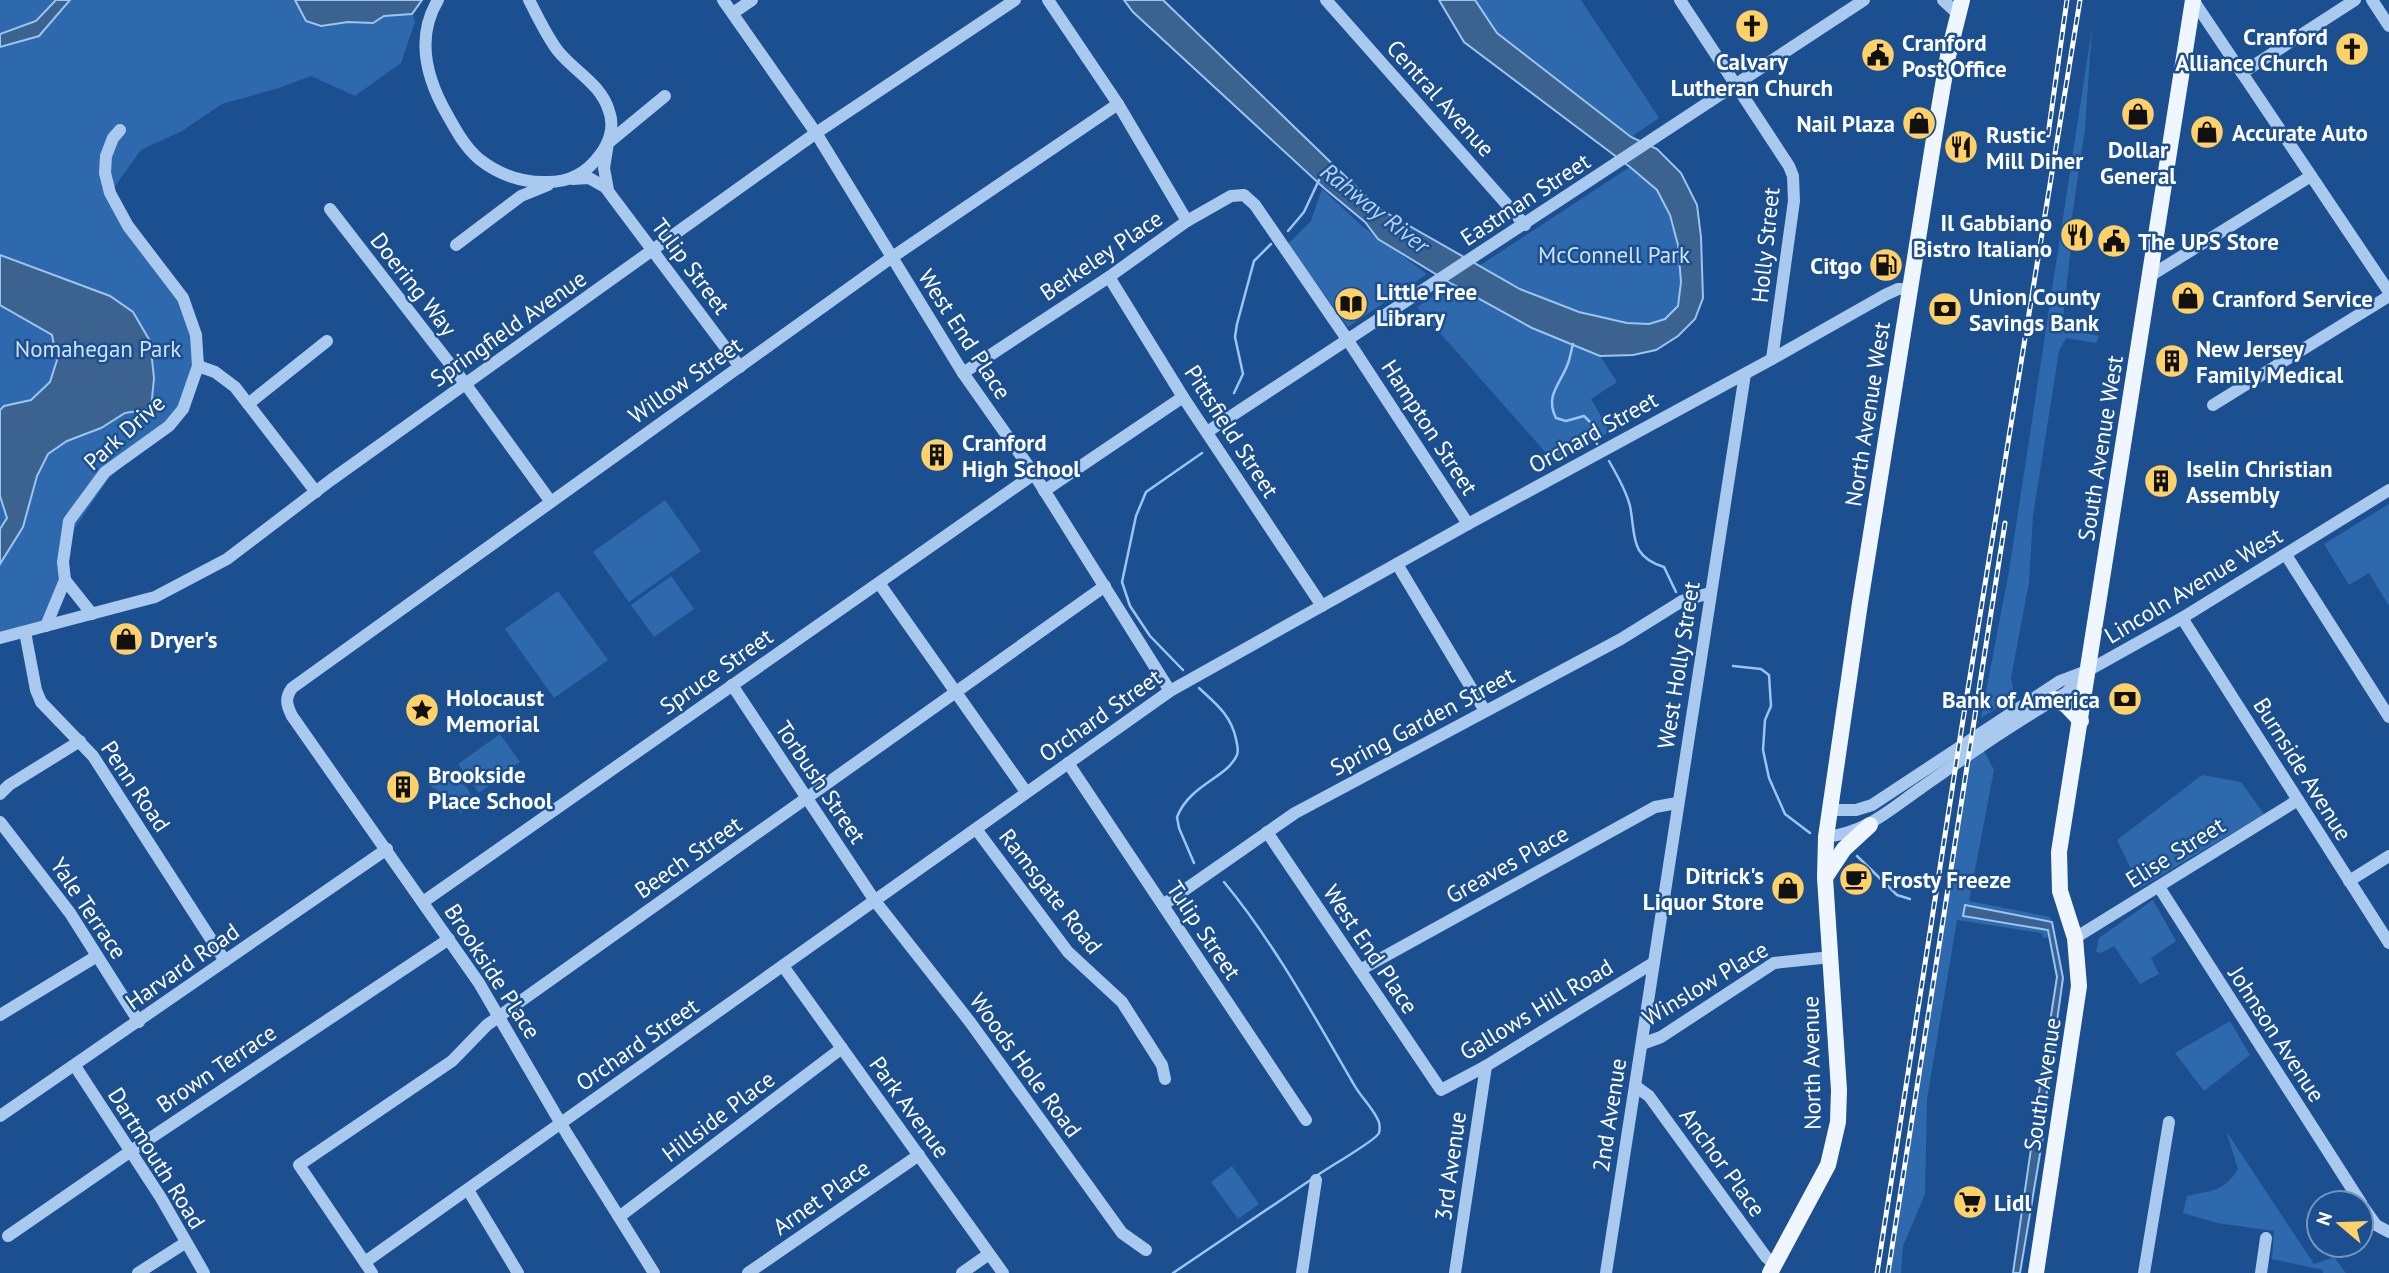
<svg xmlns="http://www.w3.org/2000/svg" width="2389" height="1273" viewBox="0 0 2389 1273" font-family="'PT Sans',sans-serif">
<style>
.green{fill:#2e69ad}
.water{fill:#3c6290;stroke:#9cc4f0;stroke-width:2}
.lines{fill:none;stroke-linecap:round;stroke-linejoin:round}
.stream{stroke:#9cc4f0;stroke-width:2.5}
.minor{stroke:#a9c9ee;stroke-width:12}
.major{stroke:#f0f6ff;stroke-width:16}
.rail-casing{stroke:#fff;stroke-width:5}
.rail{stroke:#1b4f8f;stroke-width:2.5;stroke-dasharray:8;stroke-linecap:butt}
.labels{text-anchor:middle;dominant-baseline:central;stroke-width:5;stroke-linejoin:round;paint-order:stroke}
.poi-label{font-size:23px;font-weight:bold;fill:#fff;stroke:#1b4f8f;text-anchor:start}
.street-label{font-size:23px;fill:#fff;stroke:#1b4f8f}
.park-label{font-size:23px;fill:#cfe3fa;stroke:#1b4f8f}
.water-label{font-size:24px;font-style:italic;fill:#b5d3f5;stroke:#1b4f8f}
</style>
<rect width="100%" height="100%" fill="#1b4f8f"/>
<g class="green">
<polygon points="0,0 402,0 413,14 415,22 401,63 355,96 311,76 279,88 222,104 182,131 141,150 110,193 171,280 196,335 192,386 158,435 109,478 70,535 65,580 46,626 0,637"/>
<polygon points="1475,0 1581,0 1659,118 1631,137 1497,33"/>
<polygon points="2092,28 2085,129 2071,223 2073,228 2062,328 2099,336 2096,343 2066,338 2059,351 2033,516 2029,582 2011,678 2015,697 1981,718 2009,571"/>
<path d="M1630,167c9,8 21,16 28,25 14,22 33,90 19,114 -5,9 -16,16 -26,18 -12,2 -26,-2 -37,-4 -49,-11 -92,-30 -135,-54z"/>
<polygon points="1322,189 1362,226 1427,274 1348,327 1288,244 1311,221"/>
<polygon points="1451,284 1532,328 1600,356 1617,382 1591,399 1610,432 1554,462 1417,307"/>
<polygon points="665,500 701,551 629,602 593,552"/>
<polygon points="2389,504 2389,606 2369,573 2349,585 2324,544"/>
<polygon points="671,576 694,609 654,637 631,605"/>
<polygon points="558,591 608,660 554,698 505,629"/>
<polygon points="500,734 520,762 479,793 458,764"/>
<polygon points="1983,749 1994,770 1969,901 2050,917 2054,936 2044,938 2041,933 1957,920 1927,1099 1925,1194 1903,1246 1901,1273 1888,1273 1969,755"/>
<path d="M439,770c9,6 17,12 27,16l7,13 -1,6 -12,8 -14,-17 -16,-10 3,-11z"/>
<polygon points="2202,775 2241,782 2264,814 2140,888 2117,840"/>
<polygon points="2153,900 2176,941 2151,958 2159,974 2140,984 2114,946 2101,953 2096,952 2099,938"/>
<polygon points="2230,1021 2250,1055 2204,1091 2175,1053"/>
<path d="M2226,1131l88,133 20,-7 12,16h-23v-3l-51,-11 2,-28 -57,-8 -34,-10 4,-17c25,-6 37,-4 51,-27z"/>
<polygon points="1232,1166 1259,1204 1238,1219 1211,1182"/>
</g>
<g class="water">
<polygon points="56,0 70,0 39,36 0,47 0,34 36,21"/>
<polygon points="295,0 422,0 412,14 384,16 373,23 348,22 321,26 306,21"/>
<polygon points="1124,0 1163,0 1378,208 1520,289 1579,312 1627,323 1649,324 1665,319 1678,306 1681,282 1678,245 1670,215 1657,190 1630,167 1464,42 1439,0 1475,0 1497,33 1631,137 1657,149 1681,173 1697,205 1701,237 1703,298 1695,319 1678,336 1656,350 1633,355 1600,356 1532,328 1452,284 1378,239 1365,222 1324,188 1133,12"/>
<polygon points="0,255 110,296 133,312 150,341 154,378 151,409 125,413 101,428 67,441 48,454 37,476 23,527 0,564 0,529 7,518 0,496 0,410 4,406 31,400 50,382 57,360 52,335 0,305"/>
<polygon points="1965,905 2052,922 2063,978 2044,1113 2036,1112 2057,977 2048,930 1963,916"/>
<polygon points="2034,1128 2041,1128 2043,1136 2020,1273 2013,1273"/>
</g>
<g class="lines">
<g class="stream">
<polyline points="1288,231 1304,212 1319,180"/>
<path d="M1573,344c-2,7 -3,15 -6,22 -8,19 -22,31 -11,52l10,3 18,-5 7,7 6,21"/>
<polyline points="1234,393 1243,374 1235,337 1237,324 1254,261 1271,244"/>
<path d="M1609,461c8,14 17,29 21,45 6,30 -1,50 34,61l12,25"/>
<polyline points="1733,666 1761,669 1769,675 1771,706 1765,720 1763,750 1769,778 1785,814 1810,833"/>
<polyline points="1183,670 1150,636 1130,606 1122,582 1136,516 1146,492 1202,453"/>
<polyline points="1857,856 1897,895 1910,899"/>
<path d="M1194,863l-15,-35 -2,-11c13,-33 50,-39 60,-62 2,-5 0,-10 -1,-16 -5,-24 -20,-35 -37,-51"/>
<path d="M1224,882c49,59 90,134 129,201 7,13 18,23 24,35 3,4 3,11 2,15 -2,7 -52,35 -61,42"/>
<polyline points="1173,1273 1312,1179"/>
</g>
<g class="minor">
<path d="M438,0c-23,38 -11,80 10,116 9,16 17,31 31,43 19,15 41,23 65,23 23,1 41,-7 55,-26 10,-12 16,-29 10,-45 -8,-27 -34,-39 -51,-60 -12,-16 -20,-34 -29,-51"/>
<polyline points="723,0 816,133 963,373 1034,474 1170,691"/>
<polyline points="1048,0 1118,104 1187,221"/>
<polyline points="1326,0 1525,225"/>
<polyline points="1680,0 1789,166 1793,176 1794,201 1772,359"/>
<polyline points="1943,0 1958,14"/>
<polyline points="2193,0 2389,292"/>
<polyline points="2372,0 2389,26"/>
<polyline points="733,13 752,0"/>
<polyline points="2242,73 2355,0"/>
<polyline points="573,179 589,178 605,187 740,367"/>
<polyline points="608,190 604,168 608,143 665,96"/>
<polyline points="330,209 464,382 551,502"/>
<polyline points="456,245 521,196 548,185"/>
<polyline points="2150,276 2311,176"/>
<polyline points="1109,277 1183,397 1322,606"/>
<polyline points="198,366 215,372 235,387 316,492"/>
<polyline points="963,373 1109,277 1187,221 1231,196 1244,195 1255,205 1347,339 1468,524"/>
<polyline points="248,404 327,341"/>
<polyline points="2213,405 2389,296"/>
<polyline points="1207,432 1864,0"/>
<polyline points="1044,491 1183,397"/>
<polyline points="2286,555 2389,717"/>
<polyline points="1397,564 1485,711"/>
<polyline points="65,580 92,614"/>
<polyline points="879,583 1026,792"/>
<polyline points="2182,618 2389,943"/>
<polyline points="46,626 65,580 63,562 69,521 105,472 169,426 183,409 198,366 196,335 183,298 128,226 110,193 105,173 106,156 113,138 120,130"/>
<polyline points="25,632 36,690 41,702 93,756 225,961"/>
<polyline points="0,638 155,597 227,559 331,480 816,133 1015,0"/>
<polyline points="732,685 875,901 970,1022 1122,1233 1146,1250"/>
<polyline points="1068,763 1306,1120"/>
<polyline points="0,794 9,785 80,741"/>
<polyline points="1830,810 1856,810 1872,805 2060,681 2089,670 2182,618 2389,490"/>
<polyline points="0,822 70,913 139,1022"/>
<polyline points="976,829 1068,952 1122,1002 1162,1065 1165,1079"/>
<polyline points="1267,832 1441,1090 1486,1066 1653,963"/>
<path d="M1826,837c41,-5 62,-26 95,-49 47,-33 95,-67 145,-95l18,-18"/>
<polyline points="2349,881 2389,856"/>
<polyline points="2159,887 2361,1203"/>
<polyline points="423,902 1034,474"/>
<polyline points="1163,905 1295,813 1621,639 1682,601 1710,593"/>
<polyline points="2075,938 2298,800"/>
<polyline points="783,966 1003,1273"/>
<polyline points="1360,970 1655,807 1677,803"/>
<polyline points="0,1015 97,956"/>
<polyline points="1642,1044 1661,1037 1774,963 1831,957"/>
<polyline points="75,1066 161,1198 204,1273"/>
<polyline points="1635,1086 1649,1096 1766,1257 1774,1264"/>
<polyline points="0,1116 387,849"/>
<polyline points="468,1190 518,1273"/>
<polyline points="2361,1204 2376,1225 2389,1232"/>
<polyline points="619,1217 842,1048"/>
<polyline points="8,1236 131,1151 449,939"/>
<polyline points="365,1262 1170,691 1468,524 1772,359 1885,295 1898,289 1910,289"/>
<polyline points="138,1273 185,1243"/>
<polyline points="372,1273 299,1165 452,1061 487,1025 1105,586"/>
<path d="M654,1273l-87,-139 -88,-151 -187,-267c-6,-12 -7,-18 0,-28l599,-430 227,-154"/>
<polyline points="748,1273 919,1155"/>
<polyline points="962,1273 989,1254"/>
<polyline points="1302,1273 1316,1180"/>
<polyline points="1455,1273 1486,1066"/>
<polyline points="1606,1273 1745,374"/>
<polyline points="2144,1273 2169,1122"/>
<polyline points="2261,1273 2266,1238"/>
</g>
<g class="major">
<polyline points="2054,699 2066,705 2081,721"/>
<polyline points="1826,876 1844,849 1870,825"/>
<polyline points="1770,1273 1828,1165 1838,1122 1839,1090 1825,878 1826,837 1860,603 1936,126 1948,56 1962,0"/>
<polyline points="2036,1273 2079,986 2075,938 2060,891 2059,852 2193,0"/>
</g>
<g class="rail-casing">
<g id="rail">
<polyline points="2048,135 2067,0"/>
<polyline points="1877,1273 1961,732 2080,0"/>
<polyline points="1888,1273 2005,523"/>
</g>
</g>
<use href="#rail" class="rail"/>
</g>
<defs>
<g id="church-disc" transform="scale(1.75)"><circle r="9.5" fill="#ffd166" stroke="#1b4f8f"/><path d="M-1.2-6h2.4v3.5h3.3v2.4h-3.3V6h-2.4V-.1h-3.3v-2.4h3.3Z" fill="#111"/></g>
<g id="civic-disc" transform="scale(1.75)"><circle r="9.5" fill="#ffd166" stroke="#1b4f8f"/><path d="M-.6-6.5H3V-4.5H.6V-3L4-1V1h2V6H-6V1h2V-1L-.6-3ZM-1.2 2.5V6h2.4V2.5Z" fill="#111"/></g>
<g id="shop-disc" transform="scale(1.75)"><circle r="9.5" fill="#ffd166" stroke="#1b4f8f"/><path d="M-5-2.5h2.3a2.7 3.5 0 0 1 5.4 0H5L5.5 6h-11ZM-1.5-2.5h3a1.5 2.3 0 0 0-3 0Z" fill="#111"/></g>
<g id="restaurant-disc" transform="scale(1.75)"><circle r="9.5" fill="#ffd166" stroke="#1b4f8f"/><path d="M-5-6h1v4h1v-4h1v4h1v-4h1v5L-1.5 .5V6h-2V.5L-5-1ZM5-6V6H3V1.5H1.5Q1.5-4 5-6Z" fill="#111"/></g>
<g id="fuel-disc" transform="scale(1.75)"><circle r="9.5" fill="#ffd166" stroke="#1b4f8f"/><path d="M-5.5-6h7V0h2V4h1.3V-2.5L3-4.5l.8-.8L6-3V5H2.5V1h-1V6h-7ZM-4.2-4.7v3.2H.2V-4.7Z" fill="#111"/></g>
<g id="library-disc" transform="scale(1.75)"><circle r="9.5" fill="#ffd166" stroke="#1b4f8f"/><path d="M-6-4Q-3-5.5-.7-3.5V5Q-3 3-6 4ZM6-4Q3-5.5 .7-3.5V5Q3 3 6 4Z" fill="#111"/></g>
<g id="bank-disc" transform="scale(1.75)"><circle r="9.5" fill="#ffd166" stroke="#1b4f8f"/><path d="M-6-4H6V4H-6ZM0-2.3a2.3 2.3 0 1 0 0 4.6a2.3 2.3 0 1 0 0-4.6Z" fill="#111"/></g>
<g id="building-disc" transform="scale(1.75)"><circle r="9.5" fill="#ffd166" stroke="#1b4f8f"/><path d="M-4-6H4V6H1V3H-1V6H-4ZM-2.5-4.3h1.7v1.8h-1.7ZM.8-4.3h1.7v1.8H.8ZM-2.5-1h1.7V.8h-1.7ZM.8-1h1.7V.8H.8Z" fill="#111"/></g>
<g id="sight-disc" transform="scale(1.75)"><circle r="9.5" fill="#ffd166" stroke="#1b4f8f"/><path d="M0-6L1.8-2.2L6-1.7L2.9 1.2L3.7 5.4L0 3.3L-3.7 5.4L-2.9 1.2L-6-1.7L-1.8-2.2Z" fill="#111"/></g>
<g id="cafe-disc" transform="scale(1.75)"><circle r="9.5" fill="#ffd166" stroke="#1b4f8f"/><path d="M-5.5-4.5H6V0H3Q3 3.5 0 3.5H-2.5Q-5.5 3.5-5.5 0ZM3-3.2v2h1.7v-2ZM-6 4.5H4V6H-6Z" fill="#111"/></g>
<g id="supermarket-disc" transform="scale(1.75)"><circle r="9.5" fill="#ffd166" stroke="#1b4f8f"/><path d="M-6-5.5h2.5l.6 2H6L4.5 2H-2.5L-4.4-4H-6ZM-1.5 3.2a1.3 1.3 0 1 0 .1 0ZM3 3.2a1.3 1.3 0 1 0 .1 0Z" fill="#111"/></g>
</defs>
<g fill-rule="evenodd">
<use href="#church-disc" x="1752" y="26"/>
<use href="#church-disc" x="2352" y="49"/>
<use href="#civic-disc" x="1878" y="55"/>
<use href="#shop-disc" x="2138" y="114"/>
<use href="#shop-disc" x="1919" y="123"/>
<use href="#shop-disc" x="2207" y="132"/>
<use href="#restaurant-disc" x="1961" y="147"/>
<use href="#restaurant-disc" x="2077" y="235"/>
<use href="#civic-disc" x="2114" y="241"/>
<use href="#fuel-disc" x="1886" y="265"/>
<use href="#shop-disc" x="2188" y="298"/>
<use href="#library-disc" x="1351" y="304"/>
<use href="#bank-disc" x="1945" y="309"/>
<use href="#building-disc" x="2172" y="361"/>
<use href="#building-disc" x="937" y="455"/>
<use href="#building-disc" x="2161" y="481"/>
<use href="#shop-disc" x="126" y="639"/>
<use href="#bank-disc" x="2125" y="699"/>
<use href="#sight-disc" x="422" y="710"/>
<use href="#building-disc" x="403" y="787"/>
<use href="#cafe-disc" x="1856" y="879"/>
<use href="#shop-disc" x="1788" y="888"/>
<use href="#supermarket-disc" x="1970" y="1202"/>
</g>
<g class="labels">
<g class="poi-label">
<text x="2328" y="36" text-anchor="end">Cranford<tspan x="2328" dy="26">Alliance Church</tspan></text>
<text x="1902" y="42">Cranford<tspan x="1902" dy="26">Post Office</tspan></text>
<text x="1752" y="61" text-anchor="middle">Calvary<tspan x="1752" dy="26">Lutheran Church</tspan></text>
<text x="1895" y="123" text-anchor="end">Nail Plaza</text>
<text x="2232" y="132">Accurate Auto</text>
<text x="1986" y="134">Rustic<tspan x="1986" dy="26">Mill Diner</tspan></text>
<text x="2138" y="149" text-anchor="middle">Dollar<tspan x="2138" dy="26">General</tspan></text>
<text x="2052" y="222" text-anchor="end">Il Gabbiano<tspan x="2052" dy="26">Bistro Italiano</tspan></text>
<text x="2138" y="241">The UPS Store</text>
<text x="1862" y="265" text-anchor="end">Citgo</text>
<text x="1376" y="291">Little Free<tspan x="1376" dy="26">Library</tspan></text>
<text x="1969" y="296">Union County<tspan x="1969" dy="26">Savings Bank</tspan></text>
<text x="2212" y="298">Cranford Service</text>
<text x="2196" y="348">New Jersey<tspan x="2196" dy="26">Family Medical</tspan></text>
<text x="962" y="442">Cranford<tspan x="962" dy="26">High School</tspan></text>
<text x="2186" y="468">Iselin Christian<tspan x="2186" dy="26">Assembly</tspan></text>
<text x="150" y="639">Dryer's</text>
<text x="446" y="697">Holocaust<tspan x="446" dy="26">Memorial</tspan></text>
<text x="2100" y="699" text-anchor="end">Bank of America</text>
<text x="428" y="774">Brookside<tspan x="428" dy="26">Place School</tspan></text>
<text x="1764" y="875" text-anchor="end">Ditrick's<tspan x="1764" dy="26">Liquor Store</tspan></text>
<text x="1881" y="879">Frosty Freeze</text>
<text x="1994" y="1202">Lidl</text>
</g>
<g class="street-label">
<text transform="translate(1441 98) rotate(48)">Central Avenue</text>
<text transform="translate(1525 199) rotate(-33)">Eastman Street</text>
<text transform="translate(1765 245) rotate(-84)">Holly Street</text>
<text transform="translate(1101 255) rotate(-34)">Berkeley Place</text>
<text transform="translate(691 266) rotate(53)">Tulip Street</text>
<text transform="translate(414 284) rotate(52)">Doering Way</text>
<text transform="translate(508 328) rotate(-35)">Springfield Avenue</text>
<text transform="translate(965 334) rotate(57)">West End Place</text>
<text transform="translate(685 380) rotate(-35)">Willow Street</text>
<text transform="translate(1867 414) rotate(-81)">North Avenue West</text>
<text transform="translate(1430 427) rotate(57)">Hampton Street</text>
<text transform="translate(1232 431) rotate(57)">Pittsfield Street</text>
<text transform="translate(124 432) rotate(-42)">Park Drive</text>
<text transform="translate(1593 432) rotate(-29)">Orchard Street</text>
<text transform="translate(2100 448) rotate(-81)">South Avenue West</text>
<text transform="translate(2193 585) rotate(-31)">Lincoln Avenue West</text>
<text transform="translate(1678 665) rotate(-81)">West Holly Street</text>
<text transform="translate(716 671) rotate(-35)">Spruce Street</text>
<text transform="translate(1100 715) rotate(-35)">Orchard Street</text>
<text transform="translate(1422 721) rotate(-28)">Spring Garden Street</text>
<text transform="translate(2303 769) rotate(58)">Burnside Avenue</text>
<text transform="translate(821 782) rotate(56)">Torbush Street</text>
<text transform="translate(136 786) rotate(56)">Penn Road</text>
<text transform="translate(2175 852) rotate(-32)">Elise Street</text>
<text transform="translate(688 857) rotate(-35)">Beech Street</text>
<text transform="translate(1507 864) rotate(-29)">Greaves Place</text>
<text transform="translate(1051 891) rotate(52)">Ramsgate Road</text>
<text transform="translate(89 908) rotate(56)">Yale Terrace</text>
<text transform="translate(1204 930) rotate(56)">Tulip Street</text>
<text transform="translate(1371 949) rotate(56)">West End Place</text>
<text transform="translate(182 966) rotate(-35)">Harvard Road</text>
<text transform="translate(493 971) rotate(57)">Brookside Place</text>
<text transform="translate(1705 983) rotate(-31)">Winslow Place</text>
<text transform="translate(1536 1009) rotate(-31)">Gallows Hill Road</text>
<text transform="translate(2277 1034) rotate(57)">Johnson Avenue</text>
<text transform="translate(637 1044) rotate(-35)">Orchard Street</text>
<text transform="translate(1811 1063) rotate(-91)">North Avenue</text>
<text transform="translate(1026 1065) rotate(54)">Woods Hole Road</text>
<text transform="translate(216 1068) rotate(-34)">Brown Terrace</text>
<text transform="translate(2042 1084) rotate(-81)">South Avenue</text>
<text transform="translate(910 1107) rotate(54)">Park Avenue</text>
<text transform="translate(1609 1115) rotate(-81)">2nd Avenue</text>
<text transform="translate(718 1116) rotate(-37)">Hillside Place</text>
<text transform="translate(157 1158) rotate(58)">Dartmouth Road</text>
<text transform="translate(1723 1162) rotate(54)">Anchor Place</text>
<text transform="translate(1450 1166) rotate(-82)">3rd Avenue</text>
<text transform="translate(821 1197) rotate(-35)">Arnet Place</text>
</g>
<g class="park-label">
<text x="1614" y="254">McConnell Park</text>
<text x="98" y="348">Nomahegan Park</text>
</g>
<g class="water-label">
<text transform="translate(1375 208) rotate(38)">Rahway River</text>
</g>
</g>
<g transform="translate(2340 1224) rotate(289)"><circle r="33" fill="#1b4f8f" stroke="#7695bc" stroke-width="2"/>
<path d="M0-5L12 26L0 18L-12 26Z" fill="#ffd166"/>
<text y="-10" font-size="19" font-weight="bold" text-anchor="middle" fill="#ffffff">N</text>
</g>
</svg>
